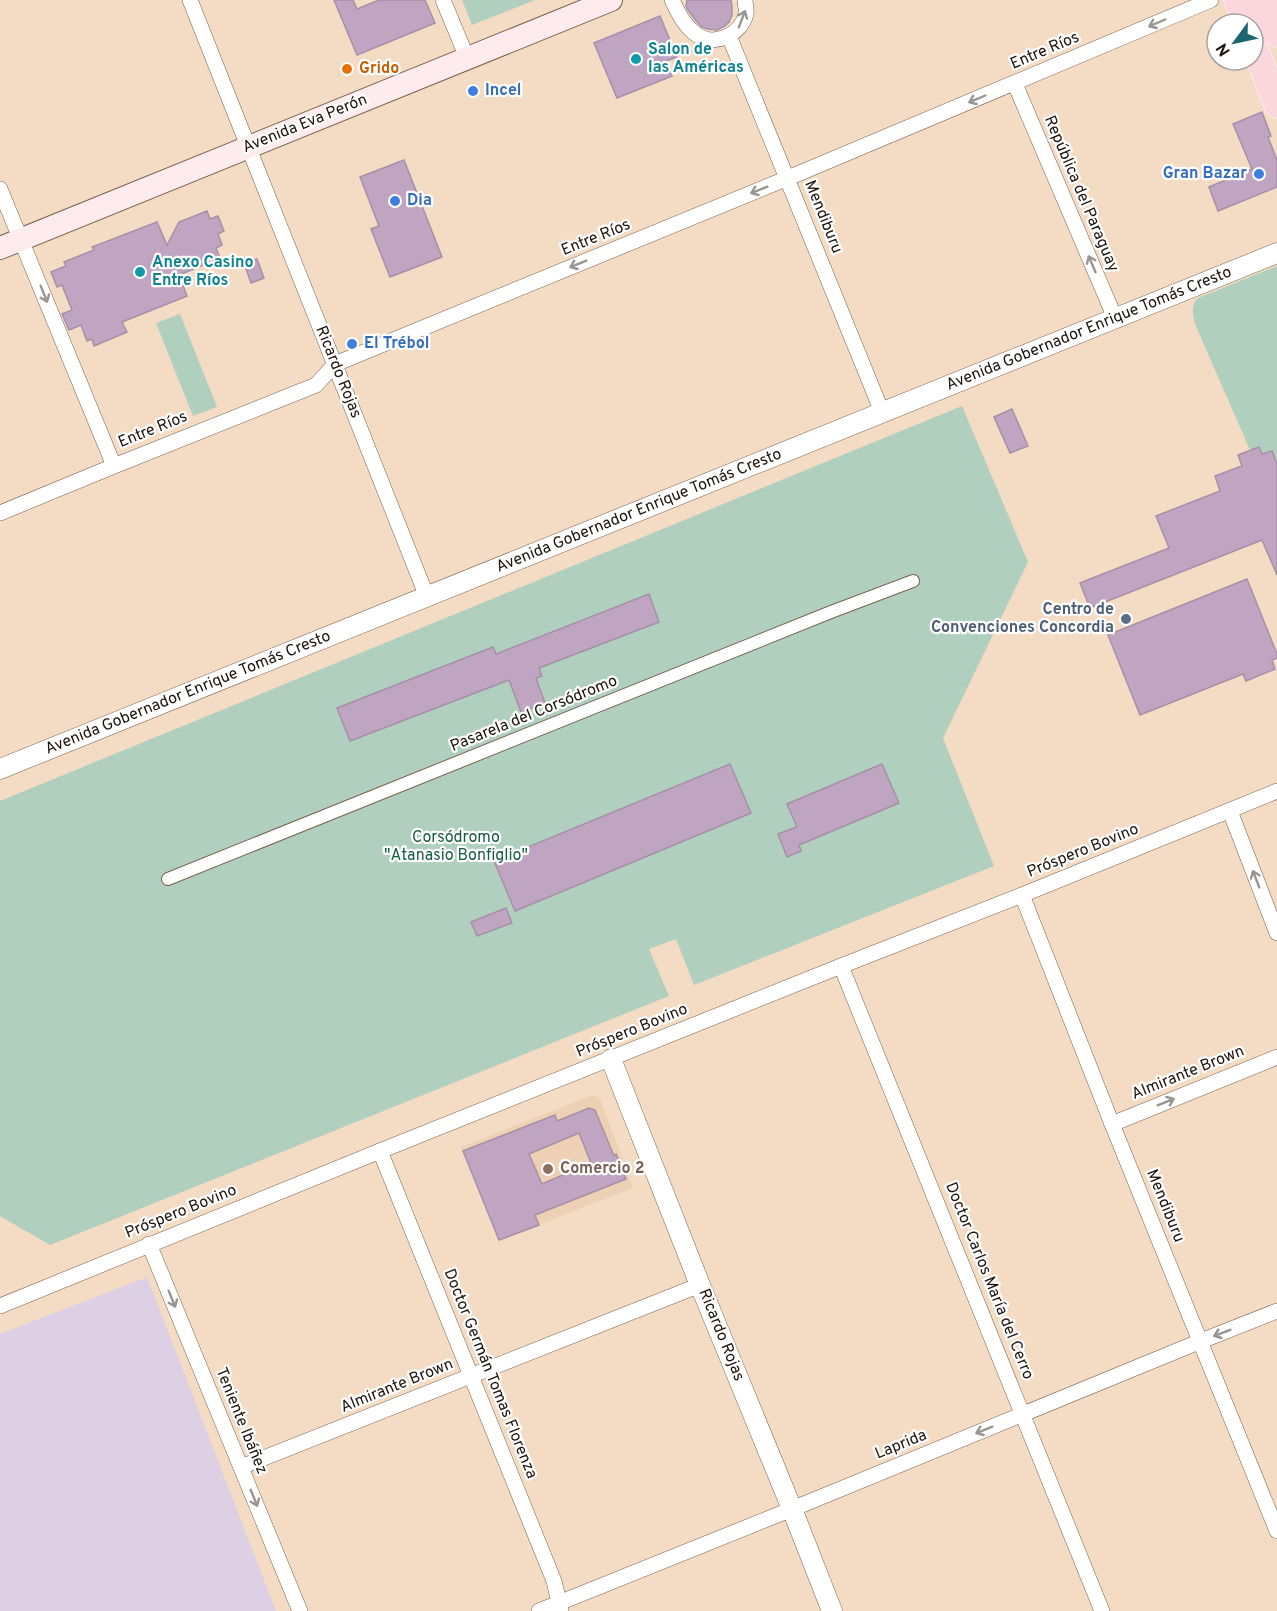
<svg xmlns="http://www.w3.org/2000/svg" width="1277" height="1611" viewBox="0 0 1277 1611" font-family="Overpass,sans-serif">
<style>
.industrial{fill:#ddd0e4}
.built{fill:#eed0b4}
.green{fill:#b0cfbe}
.building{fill:#c0a5c3;stroke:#a590a7;stroke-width:1.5;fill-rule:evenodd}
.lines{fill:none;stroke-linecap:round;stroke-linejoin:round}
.pedestrian-casing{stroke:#78634f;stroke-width:14}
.minor-casing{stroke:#78634f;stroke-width:16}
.tertiary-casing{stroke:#78634f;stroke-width:21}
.secondary-casing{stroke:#78634f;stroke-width:24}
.primary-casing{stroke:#fff;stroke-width:27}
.pedestrian{stroke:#fff;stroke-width:12}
.minor{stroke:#fff;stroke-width:15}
.tertiary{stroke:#fff;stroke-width:20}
.secondary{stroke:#fdebee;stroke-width:22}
.primary{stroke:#fbd7dd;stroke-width:26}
.oneway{stroke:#999592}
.culture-dot{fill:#0f9aa8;stroke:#fff;stroke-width:2}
.food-dot{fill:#e8710a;stroke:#fff;stroke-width:2}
.shop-dot{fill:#3f7fe0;stroke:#fff;stroke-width:2}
.service-dot{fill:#5c6f8a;stroke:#fff;stroke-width:2}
.education-dot{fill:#8d6e63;stroke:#fff;stroke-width:2}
.labels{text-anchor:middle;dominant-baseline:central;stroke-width:4.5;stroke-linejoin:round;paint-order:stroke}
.culture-label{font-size:16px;font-weight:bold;fill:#0d838f;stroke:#fff;text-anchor:start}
.street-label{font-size:16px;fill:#1c140c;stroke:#fff}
.food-label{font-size:16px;font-weight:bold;fill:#c56008;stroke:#fff;text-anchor:start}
.shop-label{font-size:16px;font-weight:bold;fill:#366cbe;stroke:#fff;text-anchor:start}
.service-label{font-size:16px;font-weight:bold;fill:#4e5e75;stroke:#fff;text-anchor:end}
.park-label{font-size:16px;fill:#165c41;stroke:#fff}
.education-label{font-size:16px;font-weight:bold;fill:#785e54;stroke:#fff;text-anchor:start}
</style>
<rect width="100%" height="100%" fill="#f3dbc4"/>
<polygon class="industrial" points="147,1277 276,1611 0,1611 0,1334"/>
<polygon class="built" points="593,1095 600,1099 633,1188 499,1240 461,1147"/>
<g class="green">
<polygon points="462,0 535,0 472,25"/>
<path d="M1277,266v198l-5,-13 -10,3 -3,-7 -9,3 -55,-126c-2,-10 -5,-18 3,-26z"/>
<polygon points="180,314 217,407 193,416 156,323"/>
<polygon points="962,406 1028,562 943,738 994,866 694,985 676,939 649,949 669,996 50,1245 0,1216 0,801"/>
</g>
<g class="building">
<polygon points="334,0 353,0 357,9 379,0 425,0 435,23 357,55"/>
<polygon points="687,0 731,0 732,7 732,15 729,22 725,26 717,30 707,29 702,27 696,21 688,10 686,6"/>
<polygon points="660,16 677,57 666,61 672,76 617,98 594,43"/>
<polygon points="1262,112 1271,136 1268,137 1277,160 1277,187 1218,211 1209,187 1252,169 1233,124"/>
<polygon points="404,160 442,257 390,277 371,229 379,226 360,177"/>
<polygon points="207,211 210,219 218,216 224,231 218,234 222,245 216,248 220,258 179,275 187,296 122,322 127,332 94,346 92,339 87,341 81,325 69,330 62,314 72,310 62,285 57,287 51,272 66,266 64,262 94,250 92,247 157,222 167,245 179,222"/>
<polygon points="257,259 264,278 251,283 244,263"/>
<polygon points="1012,409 1028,446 1010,453 994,417"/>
<polygon points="1259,447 1262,454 1272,451 1277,464 1277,575 1262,540 1090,608 1080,583 1169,548 1156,516 1220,491 1215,476 1242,466 1238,455"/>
<polygon points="1247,579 1277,654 1277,658 1272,660 1275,669 1246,681 1243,674 1140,715 1108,635"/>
<polygon points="649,594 659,622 539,668 542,676 536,678 545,703 521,712 509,680 350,741 337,708 493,647 496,654"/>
<polygon points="730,764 751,813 515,911 494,861"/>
<polygon points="882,764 899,803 799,845 801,851 787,857 778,834 797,827 787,804"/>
<polygon points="506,908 512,923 477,936 471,922"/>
<path d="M589,1108l6,2 19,46 2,-2 10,25 -91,36 4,10 -40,15 -36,-89 92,-36 2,6zM579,1133l12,30 -49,21 -13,-30z"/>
</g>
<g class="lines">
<g class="pedestrian-casing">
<polyline id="pedestrian" points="168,879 831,612 913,581"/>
</g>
<g class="minor-casing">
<g id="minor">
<polyline points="190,0 427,597"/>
<polyline points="443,0 467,58"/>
<path d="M672,0c7,14 12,26 25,35 17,12 44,0 49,-21 1,-4 -1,-10 -1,-14"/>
<polyline points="729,36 882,412"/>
<polyline points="1015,84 1115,318"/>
<polyline points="0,189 114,466"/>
<polyline points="0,513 114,466 316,385 335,364 788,178 1211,0"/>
<polyline points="1230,811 1277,933"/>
<polyline points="1022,895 1112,1124 1277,1531"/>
<polyline points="841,966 1102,1611"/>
<polyline points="1112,1124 1277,1057"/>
<polyline points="380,1151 554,1581 561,1611"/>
<polyline points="149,1244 300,1611"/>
<polyline points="0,1306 380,1151 841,966 1022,895 1277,791"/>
<polyline points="241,1467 700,1285"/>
<polyline points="539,1611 792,1509 1201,1341 1277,1311"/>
</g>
</g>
<g class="tertiary-casing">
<g id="tertiary">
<polyline points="0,769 1277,253"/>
<polyline points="611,1059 700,1285 792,1509 832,1611"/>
</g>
</g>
<g class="secondary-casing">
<polyline id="secondary" points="0,248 611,0"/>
</g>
<g class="primary-casing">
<g id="primary">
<polyline points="1237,0 1246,24"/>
<polyline points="1264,0 1277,34"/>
<polyline points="1253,43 1277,105"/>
</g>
</g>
<use href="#pedestrian" class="pedestrian"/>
<use href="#minor" class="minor"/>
<use href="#tertiary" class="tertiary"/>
<use href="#secondary" class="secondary"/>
<use href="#primary" class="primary"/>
</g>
<defs><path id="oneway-shaft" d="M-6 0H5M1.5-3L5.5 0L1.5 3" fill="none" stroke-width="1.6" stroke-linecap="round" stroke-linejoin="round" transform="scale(1.5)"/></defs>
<g class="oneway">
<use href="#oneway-shaft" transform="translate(742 19) rotate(-69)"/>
<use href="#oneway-shaft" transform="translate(1157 23) rotate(157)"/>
<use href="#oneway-shaft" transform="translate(977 99) rotate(157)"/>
<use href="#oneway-shaft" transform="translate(759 190) rotate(158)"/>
<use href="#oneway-shaft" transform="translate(578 264) rotate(158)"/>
<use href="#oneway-shaft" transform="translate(1092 264) rotate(-113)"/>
<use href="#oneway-shaft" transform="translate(44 294) rotate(68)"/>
<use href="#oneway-shaft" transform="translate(1256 879) rotate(-111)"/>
<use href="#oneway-shaft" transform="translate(1166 1102) rotate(-22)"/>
<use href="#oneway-shaft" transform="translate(172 1299) rotate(68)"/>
<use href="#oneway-shaft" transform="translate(1222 1333) rotate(159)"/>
<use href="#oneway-shaft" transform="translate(984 1430) rotate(158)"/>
<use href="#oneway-shaft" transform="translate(254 1498) rotate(68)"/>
</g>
<g class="culture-dot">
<circle cx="636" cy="59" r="6"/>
<circle cx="140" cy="272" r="6"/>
</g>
<circle class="food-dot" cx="347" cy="69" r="6"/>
<g class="shop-dot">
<circle cx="473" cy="91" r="6"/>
<circle cx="1259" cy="174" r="6"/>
<circle cx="395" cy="201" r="6"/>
<circle cx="352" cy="344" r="6"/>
</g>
<circle class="service-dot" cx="1126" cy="619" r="6"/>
<circle class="education-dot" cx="548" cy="1169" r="6"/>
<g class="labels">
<g class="culture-label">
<text x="648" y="50">Salon de<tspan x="648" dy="18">las Américas</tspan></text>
<text x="152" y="263">Anexo Casino<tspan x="152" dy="18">Entre Ríos</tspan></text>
</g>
<g class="street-label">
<text transform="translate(1045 51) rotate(-23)">Entre Ríos</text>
<text transform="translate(305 124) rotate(-22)">Avenida Eva Perón</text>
<text transform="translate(1081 194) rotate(67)">República del Paraguay</text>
<text transform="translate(823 217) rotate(68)">Mendiburu</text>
<text transform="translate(596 238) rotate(-22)">Entre Ríos</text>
<text transform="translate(1089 329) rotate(-22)">Avenida Gobernador Enrique Tomás Cresto</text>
<text transform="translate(338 372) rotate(68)">Ricardo Rojas</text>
<text transform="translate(153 430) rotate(-22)">Entre Ríos</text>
<text transform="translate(639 511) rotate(-22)">Avenida Gobernador Enrique Tomás Cresto</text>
<text transform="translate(188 693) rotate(-22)">Avenida Gobernador Enrique Tomás Cresto</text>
<text transform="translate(534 714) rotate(-22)">Pasarela del Corsódromo</text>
<text transform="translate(1083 851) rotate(-22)">Próspero Bovino</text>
<text transform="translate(632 1031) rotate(-22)">Próspero Bovino</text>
<text transform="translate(1188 1073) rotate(-22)">Almirante Brown</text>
<text transform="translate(1165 1206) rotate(68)">Mendiburu</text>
<text transform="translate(181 1212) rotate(-22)">Próspero Bovino</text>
<text transform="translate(989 1281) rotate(68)">Doctor Carlos María del Cerro</text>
<text transform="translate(721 1335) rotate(68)">Ricardo Rojas</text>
<text transform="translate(490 1374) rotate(68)">Doctor Germán Tomas Florenza</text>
<text transform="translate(397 1386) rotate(-22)">Almirante Brown</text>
<text transform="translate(241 1421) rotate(68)">Teniente Ibáñez</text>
<text transform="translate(901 1445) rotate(-22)">Laprida</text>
</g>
<g class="food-label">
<text x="359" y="69">Grido</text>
</g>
<g class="shop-label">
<text x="485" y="91">Incel</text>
<text x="1247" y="174" text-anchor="end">Gran Bazar</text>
<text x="407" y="201">Dia</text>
<text x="364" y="344">El Trébol</text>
</g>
<g class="service-label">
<text x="1114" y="610">Centro de<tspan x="1114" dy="18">Convenciones Concordia</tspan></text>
</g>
<g class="park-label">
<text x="456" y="838">Corsódromo<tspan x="456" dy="18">"Atanasio Bonfiglio"</tspan></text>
</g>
<g class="education-label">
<text x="560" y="1169">Comercio 2</text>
</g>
</g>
<g transform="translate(1235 42) rotate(237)"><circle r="28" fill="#ffffff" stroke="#a4a19e" stroke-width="1.5"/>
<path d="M0-4.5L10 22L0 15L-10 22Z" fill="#1b6671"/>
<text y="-9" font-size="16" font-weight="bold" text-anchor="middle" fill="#1c140c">N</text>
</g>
</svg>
